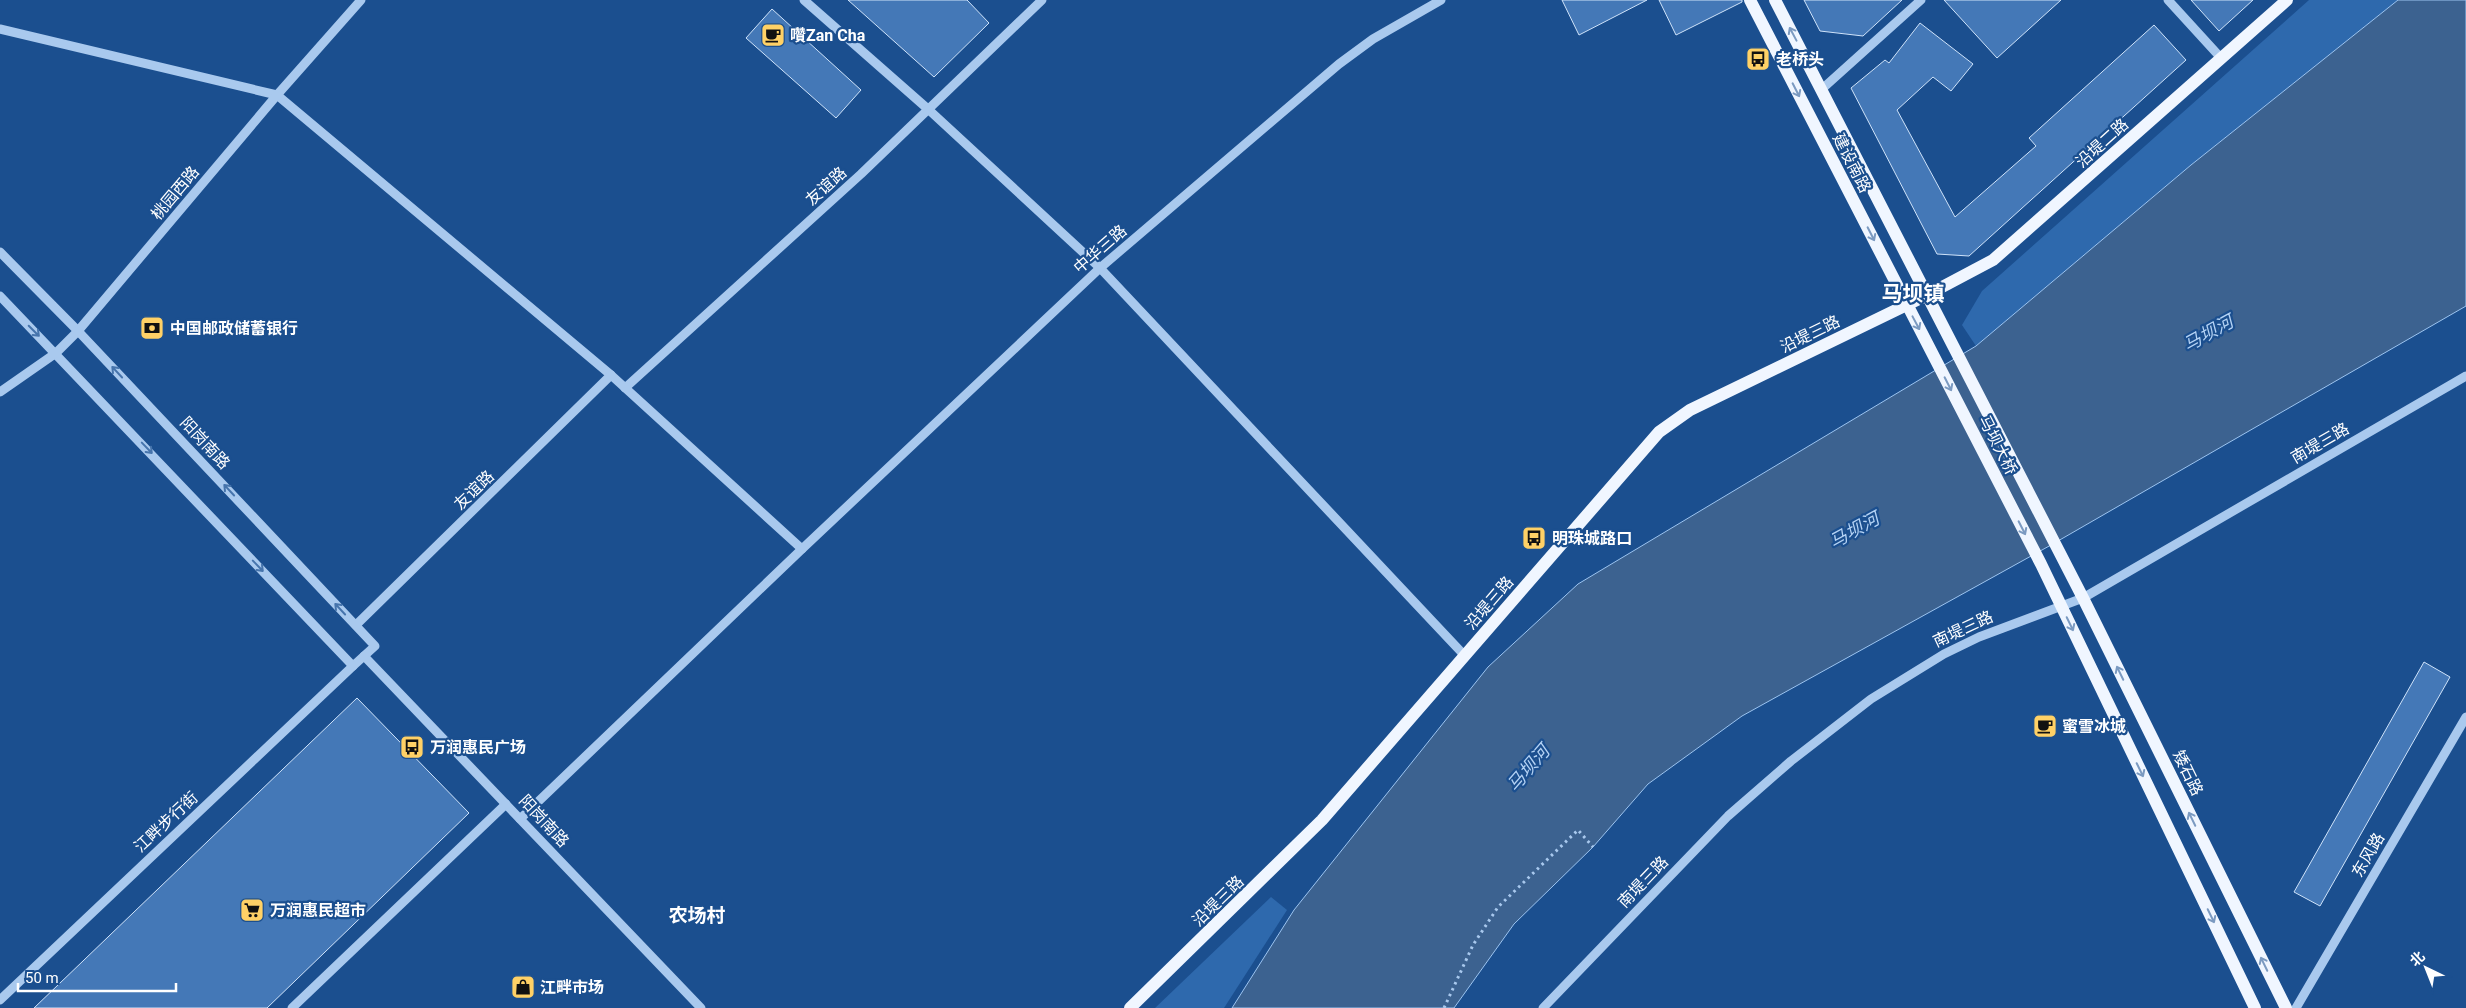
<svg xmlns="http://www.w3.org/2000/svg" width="2466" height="1008" viewBox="0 0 2466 1008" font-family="Roboto,'Noto Sans SC',sans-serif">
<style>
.green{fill:#2e69ad}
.water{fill:#3c6290;stroke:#9cc4f0}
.building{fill:#4478b7;stroke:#cfe3fa}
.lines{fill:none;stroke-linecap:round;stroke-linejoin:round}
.path{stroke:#a9c9ee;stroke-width:3;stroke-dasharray:2.5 4;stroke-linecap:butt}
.minor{stroke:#a9c9ee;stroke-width:9}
.major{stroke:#f0f6ff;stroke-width:12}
.oneway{stroke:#7b9ac1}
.oneway2{stroke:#4674ac}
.labels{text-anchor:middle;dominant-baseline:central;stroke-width:4.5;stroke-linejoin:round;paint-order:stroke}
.poi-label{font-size:16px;font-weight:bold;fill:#fff;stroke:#1b4f8f;text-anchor:start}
.street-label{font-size:16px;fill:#fff;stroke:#1b4f8f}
.water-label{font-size:18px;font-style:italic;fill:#b5d3f5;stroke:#1b4f8f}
.quarter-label{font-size:19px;font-weight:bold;fill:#fff;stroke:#1b4f8f}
.district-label{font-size:21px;font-weight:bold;fill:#fff;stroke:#1b4f8f}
</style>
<rect width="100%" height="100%" fill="#1b4f8f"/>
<g class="green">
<polygon points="2309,0 2398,0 2191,165 1976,346 1962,325 1982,291"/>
<polygon points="1271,897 1287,910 1224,1008 1155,1008"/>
</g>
<polygon class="water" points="2398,0 2466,0 2466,306 2051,545 1742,716 1648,784 1593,847 1514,924 1454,1008 1232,1008 1294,910 1488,667 1578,584 1976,346 2191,165"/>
<g class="building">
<polygon points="848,0 967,0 989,23 934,77"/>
<polygon points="1562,0 1647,0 1579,35"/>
<polygon points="1659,0 1742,0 1742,2 1676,35"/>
<polygon points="1804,0 1902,0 1863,36 1820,31"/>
<polygon points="1944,0 2061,0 1997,58"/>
<polygon points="2191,0 2253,0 2219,31"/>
<polygon points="772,9 861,90 836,118 746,38"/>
<polygon points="1920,23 1973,64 1951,91 1933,77 1897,110 1955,217 2036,146 2029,138 2154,25 2186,60 1969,256 1937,254 1851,88 1885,60 1889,63"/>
<polygon points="2424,662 2450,677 2320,906 2294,892"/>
<polygon points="357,698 469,813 267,1008 34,1008"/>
</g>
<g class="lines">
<polyline class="path" points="1444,1008 1473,945 1498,907 1578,830 1593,847"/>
<g class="minor">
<polyline points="804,0 929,110 1100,268 1465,656"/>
<polyline points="2168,0 2221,58"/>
<polyline points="0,29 277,95 611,375 802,549"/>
<polyline points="1822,89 1921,0"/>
<polyline points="0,252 78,331 375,646 353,666 0,296"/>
<polyline points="625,388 861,174 1042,0"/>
<polyline points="0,392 56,353 78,331 277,95 361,0"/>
<polyline points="356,625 611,375"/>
<polyline points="364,656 701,1008"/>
<polyline points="520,819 802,549 1100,268 1339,64 1373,39 1441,0"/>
<polyline points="0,1000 353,666"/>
<polyline points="292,1008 506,804"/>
<polyline points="1543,1008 1728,816 1791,761 1871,699 1944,654 1979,637 2083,598 2466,376"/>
<polyline points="2296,1008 2466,717"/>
</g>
<g class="major">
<polyline points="1750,0 2041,564 2255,1008"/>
<polyline points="1775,0 2083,598 2286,1008"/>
<polyline points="1130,1008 1322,820 1659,432 1690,410 1927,295 1993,260 2287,0"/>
</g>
</g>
<defs><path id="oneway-shaft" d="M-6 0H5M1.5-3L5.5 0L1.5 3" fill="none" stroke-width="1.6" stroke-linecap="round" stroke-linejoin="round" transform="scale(1.25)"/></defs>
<g class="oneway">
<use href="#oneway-shaft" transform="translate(1793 34) rotate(-118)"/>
<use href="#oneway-shaft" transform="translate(1796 90) rotate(63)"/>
<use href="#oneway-shaft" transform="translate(1871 234) rotate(63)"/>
<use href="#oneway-shaft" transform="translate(1916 323) rotate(62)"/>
<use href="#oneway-shaft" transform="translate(1948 384) rotate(63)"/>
<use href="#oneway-shaft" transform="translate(2022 528) rotate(63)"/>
<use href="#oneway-shaft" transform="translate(2070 624) rotate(64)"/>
<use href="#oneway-shaft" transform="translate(2120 673) rotate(-116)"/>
<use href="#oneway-shaft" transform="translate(2140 770) rotate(64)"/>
<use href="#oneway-shaft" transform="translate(2192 819) rotate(-116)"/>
<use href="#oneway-shaft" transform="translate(2211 916) rotate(64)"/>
<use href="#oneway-shaft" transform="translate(2264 964) rotate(-116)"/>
</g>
<g class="oneway2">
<use href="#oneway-shaft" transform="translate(34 331) rotate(45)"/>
<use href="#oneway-shaft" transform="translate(117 372) rotate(-133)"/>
<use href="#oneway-shaft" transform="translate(147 448) rotate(46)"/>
<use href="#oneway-shaft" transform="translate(229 490) rotate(-133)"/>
<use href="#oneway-shaft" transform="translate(258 566) rotate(46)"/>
<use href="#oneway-shaft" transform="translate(340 609) rotate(-133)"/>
</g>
<defs>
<g id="cafe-square" transform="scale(1.25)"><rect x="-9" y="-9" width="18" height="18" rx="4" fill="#ffd166" stroke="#1b4f8f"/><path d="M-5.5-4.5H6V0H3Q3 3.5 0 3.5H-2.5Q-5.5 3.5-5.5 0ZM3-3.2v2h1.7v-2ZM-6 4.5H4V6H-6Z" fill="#111"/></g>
<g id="bus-square" transform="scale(1.25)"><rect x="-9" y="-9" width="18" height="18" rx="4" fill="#ffd166" stroke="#1b4f8f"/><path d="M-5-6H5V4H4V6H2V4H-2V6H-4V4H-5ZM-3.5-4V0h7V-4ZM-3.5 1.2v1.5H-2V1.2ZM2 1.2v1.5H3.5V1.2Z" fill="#111"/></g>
<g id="bank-square" transform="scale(1.25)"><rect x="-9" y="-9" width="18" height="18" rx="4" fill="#ffd166" stroke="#1b4f8f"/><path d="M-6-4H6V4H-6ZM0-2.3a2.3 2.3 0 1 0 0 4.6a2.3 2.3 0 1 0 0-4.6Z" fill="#111"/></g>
<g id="supermarket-square" transform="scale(1.25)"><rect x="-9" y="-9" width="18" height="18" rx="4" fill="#ffd166" stroke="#1b4f8f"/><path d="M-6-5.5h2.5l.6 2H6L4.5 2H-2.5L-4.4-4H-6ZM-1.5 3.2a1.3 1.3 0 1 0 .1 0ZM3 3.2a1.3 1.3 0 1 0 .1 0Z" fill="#111"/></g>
<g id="shop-square" transform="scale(1.25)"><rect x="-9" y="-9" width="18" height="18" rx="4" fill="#ffd166" stroke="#1b4f8f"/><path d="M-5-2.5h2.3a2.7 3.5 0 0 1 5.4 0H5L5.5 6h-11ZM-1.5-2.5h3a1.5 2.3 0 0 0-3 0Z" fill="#111"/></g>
</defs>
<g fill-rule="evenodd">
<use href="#cafe-square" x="773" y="35"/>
<use href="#bus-square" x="1758" y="59"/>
<use href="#bank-square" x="152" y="328"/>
<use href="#bus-square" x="1534" y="538"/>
<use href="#cafe-square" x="2045" y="726"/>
<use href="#bus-square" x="412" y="747"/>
<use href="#supermarket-square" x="252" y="910"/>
<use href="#shop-square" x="523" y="987"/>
</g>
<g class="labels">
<g class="poi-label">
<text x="790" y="35">囋Zan Cha</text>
<text x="1776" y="59">老桥头</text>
<text x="170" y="328">中国邮政储蓄银行</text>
<text x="1552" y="538">明珠城路口</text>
<text x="2062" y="726">蜜雪冰城</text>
<text x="430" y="747">万润惠民广场</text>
<text x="270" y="910">万润惠民超市</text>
<text x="540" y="987">江畔市场</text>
</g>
<g class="street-label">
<text transform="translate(2102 143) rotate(-42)">沿堤二路</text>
<text transform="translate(1852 163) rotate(63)">建设南路</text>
<text transform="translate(826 186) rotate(-42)">友谊路</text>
<text transform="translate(175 193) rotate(-50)">桃园西路</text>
<text transform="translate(1100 249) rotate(-41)">中华三路</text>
<text transform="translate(1810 334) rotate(-26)">沿堤三路</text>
<text transform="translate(205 443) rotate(47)">阳岗南路</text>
<text transform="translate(2320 443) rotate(-30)">南堤三路</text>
<text transform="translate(1998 445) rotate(63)">马坝大桥</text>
<text transform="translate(474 490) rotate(-44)">友谊路</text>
<text transform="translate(1489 603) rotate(-49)">沿堤三路</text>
<text transform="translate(1963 629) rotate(-25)">南堤三路</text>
<text transform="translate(2188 773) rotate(64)">矮石路</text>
<text transform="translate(544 821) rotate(47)">阳岗南路</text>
<text transform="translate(166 822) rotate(-43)">江畔步行街</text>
<text transform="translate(2368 855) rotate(-60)">东风路</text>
<text transform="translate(1643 882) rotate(-46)">南堤三路</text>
<text transform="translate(1218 901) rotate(-44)">沿堤三路</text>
</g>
<g class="water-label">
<text transform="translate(2208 333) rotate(-29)">马坝河</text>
<text transform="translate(1854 530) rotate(-29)">马坝河</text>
<text transform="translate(1528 768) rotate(-49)">马坝河</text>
</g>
<g class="quarter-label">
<text x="697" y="915">农场村</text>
</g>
<g class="district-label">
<text x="1913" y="294">马坝镇</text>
</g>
</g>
<g transform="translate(2426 968) rotate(317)" stroke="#1b4f8f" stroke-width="4" paint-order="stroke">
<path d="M0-4L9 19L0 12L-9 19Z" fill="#ffffff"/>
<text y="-8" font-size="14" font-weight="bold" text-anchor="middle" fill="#ffffff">北</text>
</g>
<path d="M18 983v8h158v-8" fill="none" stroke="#ffffff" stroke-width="2.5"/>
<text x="25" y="983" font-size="15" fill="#ffffff" stroke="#1b4f8f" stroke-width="4" paint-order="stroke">50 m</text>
</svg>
